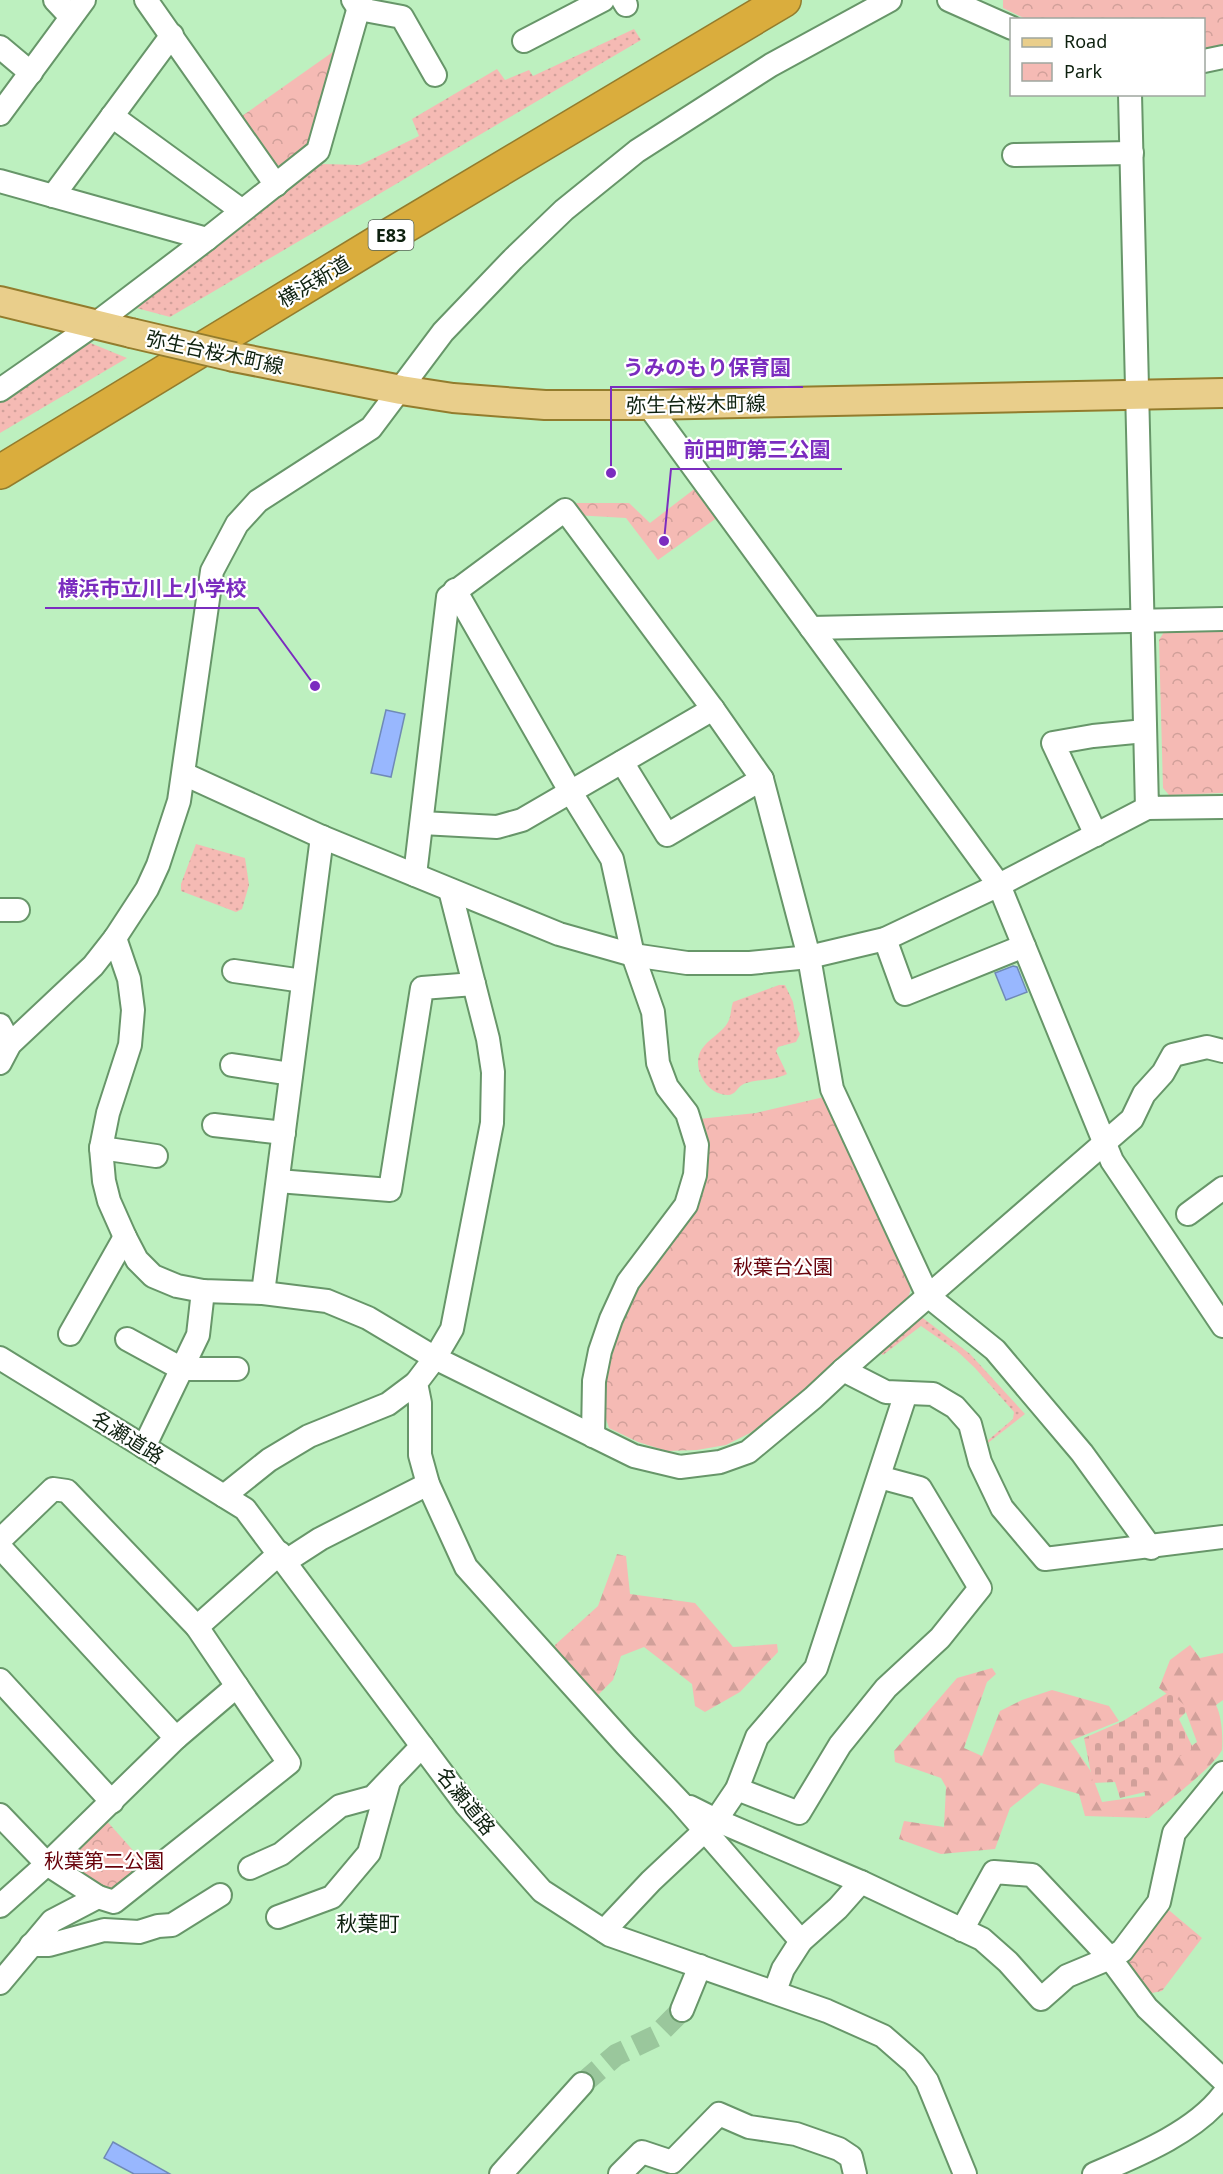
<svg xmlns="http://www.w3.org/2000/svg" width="1223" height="2174" viewBox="0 0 1223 2174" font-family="'Noto Sans','Noto Sans JP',sans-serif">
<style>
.grass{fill:url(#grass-dots)}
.forest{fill:url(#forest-firs)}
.cemetery{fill:url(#cemetery-stones)}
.park{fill:url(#park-crowns)}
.water{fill:#98b7fe;stroke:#6f8ab6;stroke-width:1.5}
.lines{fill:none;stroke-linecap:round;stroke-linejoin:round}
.minor-tunnel{stroke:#9ac79c;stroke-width:22;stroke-dasharray:22 11;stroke-linecap:butt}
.minor-casing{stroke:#679669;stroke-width:26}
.major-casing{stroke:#937c2d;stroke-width:32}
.highway-casing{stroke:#937c2d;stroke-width:36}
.minor{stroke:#fff;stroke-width:22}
.major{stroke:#e9ce8b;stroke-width:28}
.highway{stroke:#daad3d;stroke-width:33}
.major-bridge-casing{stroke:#937c2d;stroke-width:32;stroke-linecap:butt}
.major-bridge{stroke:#e9ce8b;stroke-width:28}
.labels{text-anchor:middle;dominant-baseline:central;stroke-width:4.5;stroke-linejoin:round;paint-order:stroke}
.shield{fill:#fff;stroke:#566457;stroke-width:1.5}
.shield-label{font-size:18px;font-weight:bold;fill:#0e210f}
.street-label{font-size:20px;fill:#0e210f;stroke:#fff}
.park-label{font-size:20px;fill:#68020b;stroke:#fff}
.neighbourhood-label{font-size:21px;fill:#0e210f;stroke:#fff}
.leader{fill:none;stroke:#7b2cbf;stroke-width:2}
.callout-dot{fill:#7b2cbf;stroke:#fff;stroke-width:2}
.callout-label{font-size:21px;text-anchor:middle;font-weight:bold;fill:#7b2cbf;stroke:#fff;stroke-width:4.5;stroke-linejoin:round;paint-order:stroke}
</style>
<defs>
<pattern id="grass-dots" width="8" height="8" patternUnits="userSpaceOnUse" patternTransform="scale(1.5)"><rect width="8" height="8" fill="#f5bab4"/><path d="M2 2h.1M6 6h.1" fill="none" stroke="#d1a09a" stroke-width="1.8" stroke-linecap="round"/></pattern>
<pattern id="forest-firs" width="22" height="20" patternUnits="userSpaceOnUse" patternTransform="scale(1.5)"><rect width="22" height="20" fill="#f5bab4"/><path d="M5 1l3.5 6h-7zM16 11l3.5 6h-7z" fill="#d1a09a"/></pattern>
<pattern id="cemetery-stones" width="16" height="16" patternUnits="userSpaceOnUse" patternTransform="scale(1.5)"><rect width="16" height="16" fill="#f5bab4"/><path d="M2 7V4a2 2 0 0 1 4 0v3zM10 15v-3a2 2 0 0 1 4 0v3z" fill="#d1a09a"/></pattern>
<pattern id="park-crowns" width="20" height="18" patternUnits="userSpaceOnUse" patternTransform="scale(1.5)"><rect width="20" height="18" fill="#f5bab4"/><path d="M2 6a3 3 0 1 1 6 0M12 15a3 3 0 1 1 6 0" fill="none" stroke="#d1a09a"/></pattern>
</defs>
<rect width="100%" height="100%" fill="#bdf0bf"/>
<g class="grass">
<polygon points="634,29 641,40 170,317 129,306 267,203 323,164 360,165 419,136 412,119 497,69 505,80 529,70 533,76"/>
<polygon points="83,340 127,358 0,433 0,400"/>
<polygon points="196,844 245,858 249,885 242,909 236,912 181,891 181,884"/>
<path d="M779,985h6l8,17 5,28 2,4 -4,8 -18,5 -2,4 11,23c-13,7 -34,5 -45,11 -5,3 -7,10 -14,10 -19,0 -34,-22 -29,-40 5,-15 24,-21 30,-35 2,-5 2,-12 4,-18z"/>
<polygon points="919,1315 970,1354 1025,1414 979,1450 979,1448 1013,1419 1014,1412 975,1368 957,1351 921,1326 883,1355 876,1351"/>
</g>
<g class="forest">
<polygon points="617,1554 626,1556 630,1594 695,1603 733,1647 777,1644 778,1652 740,1692 705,1712 695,1706 692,1684 644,1647 621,1656 613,1680 594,1699 556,1659 555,1645 598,1606"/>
<path d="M1190,1645l10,13 23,-5v47l-7,5c6,12 7,32 6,45 -9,18 -57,53 -73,68l-64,-2 -6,-22 -38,-11 -31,25 -15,41 -54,5 -42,-15 5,-18 40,6 2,-40 -5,-9 -46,-16 -1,-11 63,-73 35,-10 4,6 -9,8 -23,66 18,8 18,-45 22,-11 30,-10 57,16 10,15 -49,20 20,29 12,32 43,-6 -3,-34 32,-4 23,-16 -13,-35 -25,-19 11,-28z"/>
</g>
<polygon class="cemetery" points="1169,1692 1189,1709 1179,1719 1193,1748 1147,1777 1149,1791 1120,1798 1115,1782 1093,1783 1084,1738 1123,1721"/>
<g class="park">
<polygon points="1003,0 1223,0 1223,46 1204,50 1204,20 1026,19 1003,8"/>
<polygon points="347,42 317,145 286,167 277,165 242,116"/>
<polygon points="697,487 718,517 658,560 626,518 574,515 564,503 629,503 650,523"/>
<polygon points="1223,631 1223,793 1169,795 1163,788 1159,640 1164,632"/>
<polygon points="824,1097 911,1288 908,1299 811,1387 750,1433 726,1445 697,1450 667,1451 638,1442 609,1428 606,1419 605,1380 610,1357 629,1294 694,1208 707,1173 705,1143 699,1119 756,1113"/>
<polygon points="105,1819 147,1866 112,1895 55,1866"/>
<polygon points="1164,1906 1202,1938 1162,1991 1147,1994 1128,1965 1128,1959"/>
</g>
<g class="water">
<polygon points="386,710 405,714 391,777 371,773"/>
<polygon points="1013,966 1017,967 1027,992 1006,1000 995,973"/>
<polygon points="113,2142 170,2174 134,2174 104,2158"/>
</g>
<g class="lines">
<polyline class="minor-tunnel" points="582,2084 616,2055 656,2036 682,2010"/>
<g class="minor-casing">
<g id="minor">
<polyline points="55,0 71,17"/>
<polyline points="146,0 276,185"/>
<polyline points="353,0 359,9 402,17 435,75"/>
<polyline points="623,0 626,5"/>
<polyline points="949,0 1012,28"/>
<polyline points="524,41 603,0"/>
<polyline points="0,47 31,73"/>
<polyline points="1204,61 1223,57"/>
<polyline points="1130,94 1147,808 1223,807"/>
<polyline points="0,114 84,0"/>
<polyline points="112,116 241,210"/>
<polyline points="1014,155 1132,153"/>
<polyline points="0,181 207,239"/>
<polyline points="53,196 172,35"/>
<polyline points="0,390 95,324 207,239 318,151 361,0"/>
<polyline points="648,405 999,885 1112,1161 1223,1326"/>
<polyline points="455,590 570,791 612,859 633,955 653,1012 658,1063 667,1087 687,1113 697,1145 695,1175 686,1205 628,1282 611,1319 600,1351 594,1381 593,1436"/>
<polyline points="811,628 1223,619"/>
<polyline points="622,762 667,835 762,779"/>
<polyline points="184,774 322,837 559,934 633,955 687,963 750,963 809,957 885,939 999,885 1147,808"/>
<polyline points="422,823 497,827 522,820 713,709"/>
<polyline points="1096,835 1053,743 1093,736 1145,731"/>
<polyline points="415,875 448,597 565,510 713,709 762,779 809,957 832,1089 928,1296 995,1350 1082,1453 1151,1548"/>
<polyline points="450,890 488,1039 493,1072 492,1123 452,1329 435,1358 416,1383 420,1403 420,1455 428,1484 466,1567 626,1745 680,1802 801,1941 783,1969 775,1991"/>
<polyline points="0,910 18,910"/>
<polyline points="115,938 129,979 133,1010 130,1045 108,1113 101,1148 104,1181 109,1201 125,1237 137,1260 153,1276 177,1286 203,1291 263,1293 327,1301 368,1318 435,1358 634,1456 680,1467 720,1462 748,1452 813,1398 843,1370 1132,1119 1144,1094 1163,1073 1173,1055 1207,1047 1223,1051"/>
<polyline points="885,939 905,994 1024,946"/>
<polyline points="234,971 303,981"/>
<polyline points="0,1025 10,1044"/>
<polyline points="0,1063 10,1044 93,966 115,938 147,889 158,865 179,801 212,571 237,524 258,501 371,428 443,332 513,259 564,210 637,151 771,65 890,0"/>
<polyline points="232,1065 291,1074"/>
<polyline points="214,1125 284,1133"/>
<polyline points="101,1148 156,1156"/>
<polyline points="278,1181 390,1190 422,988 474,984"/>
<polyline points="1188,1214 1223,1188"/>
<polyline points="263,1293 322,837"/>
<polyline points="70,1334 125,1237"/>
<polyline points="127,1339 182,1369 237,1369"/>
<polyline points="0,1358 245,1509 466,1805 542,1891 610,1935 827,2011 883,2036 914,2063 927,2081 965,2174"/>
<polyline points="843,1370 886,1392 933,1394 955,1407 970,1424 980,1462 1002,1508 1045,1559 1223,1537"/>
<polyline points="144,1447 198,1335 203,1291"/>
<polyline points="224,1496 269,1460 309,1436 388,1404 416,1383"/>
<polyline points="0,1540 53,1489 67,1491 197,1627 280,1553"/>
<polyline points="0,1547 176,1738"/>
<polyline points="286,1561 320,1539 428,1484"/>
<polyline points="0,1680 112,1802"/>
<polyline points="737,1789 799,1813 840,1745 886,1688 940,1638 980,1588 920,1488 879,1477"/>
<polyline points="690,1807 716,1820 861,1882 982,1939 1008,1962 1041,1999 1067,1976 1110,1958 1147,2008 1223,2080"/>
<polyline points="0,1815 47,1864 98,1897 52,1921 0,1983"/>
<polyline points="250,1868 281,1854 340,1806 373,1797 422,1746"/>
<polyline points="98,1897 114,1902 289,1763 197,1627"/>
<polyline points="0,1906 47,1864 176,1738 237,1686"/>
<polyline points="278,1917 332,1897 369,1853 389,1781"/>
<polyline points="962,1930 994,1872 1032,1875 1110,1958 1122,1951 1159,1902 1174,1833 1223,1773"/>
<polyline points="604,1931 651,1881 716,1820 737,1789 757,1737 816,1668 906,1393"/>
<polyline points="801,1941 838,1908 861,1882"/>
<polyline points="31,1945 49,1945 104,1930 139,1932 158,1926 172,1925 220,1895"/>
<polyline points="682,2010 700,1966"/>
<polyline points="501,2174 582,2084"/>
<polyline points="620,2174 642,2152 672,2162 719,2114 749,2127 796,2134 839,2149 851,2157 855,2174"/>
<path d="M1094,2174c42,-18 100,-41 129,-79"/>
</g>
</g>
<g class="major-casing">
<g id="major">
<polyline points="0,301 131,333"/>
<polyline points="234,357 401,390 453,398 545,405 648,405 1223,393"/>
</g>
</g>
<g class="highway-casing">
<polyline id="highway" points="0,472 380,241 784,0"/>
</g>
<use href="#minor" class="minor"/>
<use href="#major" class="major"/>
<use href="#highway" class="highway"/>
<g class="major-bridge-casing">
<polyline id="major-bridge" points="131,333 234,357"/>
</g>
<use href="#major-bridge" class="major-bridge"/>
</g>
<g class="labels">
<rect class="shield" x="368.5" y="220" width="45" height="30" rx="4.5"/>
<g class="shield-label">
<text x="391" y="235">E83</text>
</g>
<g class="street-label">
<text transform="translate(314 281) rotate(-31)">横浜新道</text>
<text transform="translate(215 352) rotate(12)">弥生台桜木町線</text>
<text transform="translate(696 404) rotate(-1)">弥生台桜木町線</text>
<text transform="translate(128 1437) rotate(32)">名瀬道路</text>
<text transform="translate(466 1801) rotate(51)">名瀬道路</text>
</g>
<g class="park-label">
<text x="783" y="1266">秋葉台公園</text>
<text x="104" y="1860">秋葉第二公園</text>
</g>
<g class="neighbourhood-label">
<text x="368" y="1923">秋葉町</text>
</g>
</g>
<path class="leader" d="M611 473L611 387H803M664 541L671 469H842M315 686L258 608H45"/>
<g class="callout-dot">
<circle cx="611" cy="473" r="6"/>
<circle cx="664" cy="541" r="6"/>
<circle cx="315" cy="686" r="6"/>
</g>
<g class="callout-label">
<text x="707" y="375">うみのもり保育園</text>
<text x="757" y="457">前田町第三公園</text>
<text x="152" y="596">横浜市立川上小学校</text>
</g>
<rect x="1010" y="18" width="195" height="78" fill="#ffffff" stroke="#9fa69f" stroke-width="1.5"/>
<rect x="1022" y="38" width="30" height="9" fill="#e9ce8b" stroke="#9fa69f" stroke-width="1.5"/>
<text x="1064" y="48" font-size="18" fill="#0e210f">Road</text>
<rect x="1022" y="63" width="30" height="18" fill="url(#park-crowns)" stroke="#9fa69f" stroke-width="1.5"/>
<text x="1064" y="78" font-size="18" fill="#0e210f">Park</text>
</svg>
